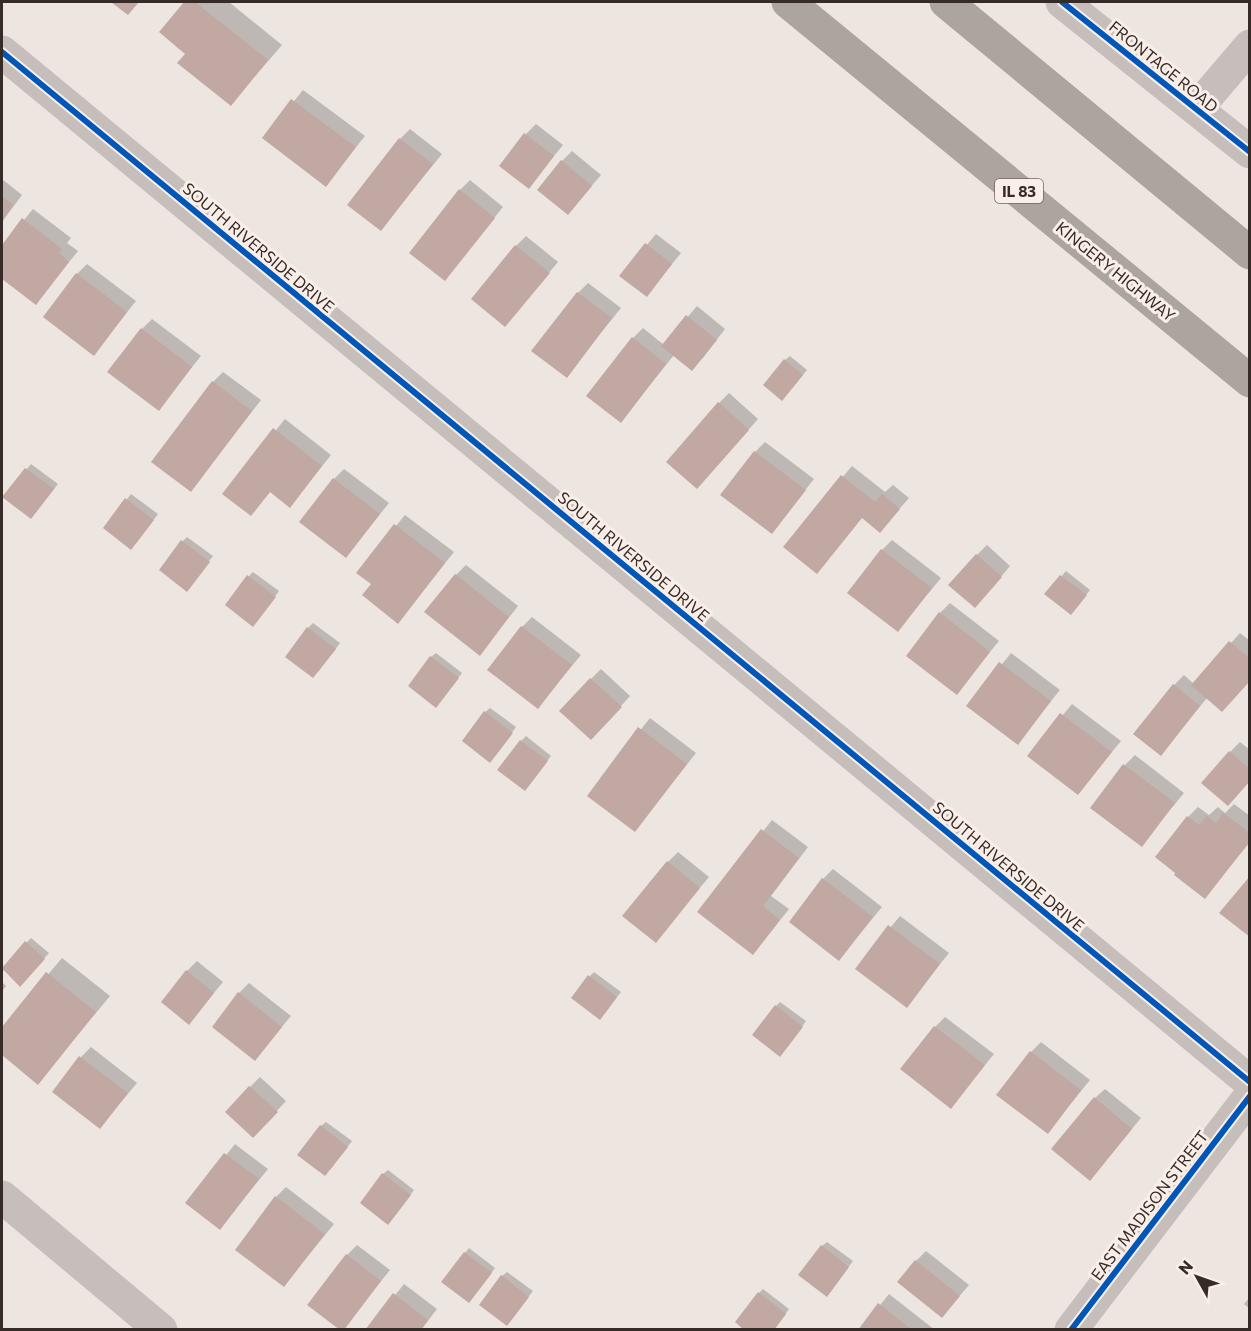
<svg xmlns="http://www.w3.org/2000/svg" width="1251" height="1331" viewBox="0 0 1251 1331" font-family="Commissioner,sans-serif">
<style>
.shadow{fill:#0003}
.building{fill:#c1a8a2}
.lines{fill:none;stroke-linecap:round;stroke-linejoin:round}
.minor{stroke:#c6beba;stroke-width:33}
.highway{stroke:#aca59f;stroke-width:33}
.cycleway-casing{stroke:#faefe8;stroke-width:10}
.cycleway{stroke:#0057b8;stroke-width:6}
.labels{text-anchor:middle;dominant-baseline:central;stroke-width:6;stroke-linejoin:round;paint-order:stroke}
.shield{fill:#faefe8;stroke:#726662;stroke-width:1.5}
.shield-label{font-size:15px;font-weight:bold;fill:#372b28}
.street-label{font-size:16px;fill:#372b28;stroke:#faefe8}
</style>
<rect width="100%" height="100%" fill="#ede6e0"/>
<g class="shadow">
<polygon points="186,2 229,2 282,45 231,104 187,53 161,32"/>
<polygon points="303,90 365,136 326,185 264,138"/>
<polygon points="536,124 563,145 529,187 526,134"/>
<polygon points="410,129 442,154 381,229 400,139"/>
<polygon points="572,151 601,175 568,213 562,161"/>
<polygon points="2,179 22,195 2,222"/>
<polygon points="470,180 503,207 445,279 460,190"/>
<polygon points="33,209 71,238 67,243 78,251 36,303 2,277 2,247"/>
<polygon points="656,234 681,253 647,295 621,276"/>
<polygon points="526,236 558,262 505,325 516,246"/>
<polygon points="87,264 136,301 94,354 77,274"/>
<polygon points="588,283 621,308 566,376 578,293"/>
<polygon points="697,306 725,329 702,359 674,355 621,421 633,338 643,328 664,345"/>
<polygon points="152,319 201,356 158,409 142,329"/>
<polygon points="790,356 807,370 787,394 785,360"/>
<polygon points="223,372 261,400 191,490 213,382"/>
<polygon points="729,393 758,419 707,477 719,403"/>
<polygon points="285,419 331,455 290,506 271,491 251,514 224,494"/>
<polygon points="765,442 814,479 772,532 755,452"/>
<polygon points="31,464 58,484 36,512 4,497"/>
<polygon points="852,466 885,492 893,485 909,498 880,531 863,517 785,546"/>
<polygon points="344,469 389,503 346,556 334,479"/>
<polygon points="131,494 158,514 136,543 105,528"/>
<polygon points="405,515 454,552 398,622 373,584 358,572"/>
<polygon points="187,537 213,556 191,585 183,541"/>
<polygon points="892,540 941,578 898,630 882,550"/>
<polygon points="987,545 1010,566 985,596 977,555"/>
<polygon points="466,565 518,606 480,654 456,575"/>
<polygon points="1066,571 1090,590 1075,609 1046,594"/>
<polygon points="253,572 279,591 258,620 249,576"/>
<polygon points="950,603 999,641 956,693 940,613"/>
<polygon points="532,617 581,655 538,707 522,627"/>
<polygon points="313,623 340,643 318,672 308,628"/>
<polygon points="1240,633 1250,641 1250,680 1207,698 1161,754 1174,685 1184,675 1194,684"/>
<polygon points="436,653 462,673 440,701 431,657"/>
<polygon points="1011,653 1060,690 1017,743 968,706"/>
<polygon points="601,669 630,696 601,728 591,679"/>
<polygon points="1072,704 1121,741 1078,793 1029,756"/>
<polygon points="490,708 516,727 495,756 485,712"/>
<polygon points="650,718 696,753 635,830 589,795"/>
<polygon points="526,736 551,756 530,784 521,741"/>
<polygon points="1240,742 1250,750 1250,781 1230,752"/>
<polygon points="1135,755 1184,793 1141,845 1125,765"/>
<polygon points="1234,804 1250,816 1250,842 1205,897 1188,817 1198,807 1209,815 1218,807 1225,813"/>
<polygon points="772,820 808,847 771,896 789,909 762,943 699,912"/>
<polygon points="678,852 709,877 655,941 668,862"/>
<polygon points="833,869 882,907 839,959 823,879"/>
<polygon points="900,916 949,953 906,1006 857,968"/>
<polygon points="31,938 49,953 20,985 2,969"/>
<polygon points="62,958 110,996 38,1083 2,1053 2,1029"/>
<polygon points="197,961 223,982 189,1023 187,971"/>
<polygon points="594,972 621,992 605,1013 590,976"/>
<polygon points="2,982 6,986 2,991"/>
<polygon points="249,983 291,1016 255,1059 239,993"/>
<polygon points="780,1002 806,1021 785,1050 776,1006"/>
<polygon points="945,1017 994,1054 951,1107 935,1027"/>
<polygon points="1041,1042 1090,1080 1048,1132 1031,1052"/>
<polygon points="91,1047 137,1083 100,1127 81,1057"/>
<polygon points="260,1077 286,1101 263,1126 250,1087"/>
<polygon points="1105,1089 1141,1118 1090,1179 1095,1098"/>
<polygon points="326,1122 352,1141 330,1170 321,1126"/>
<polygon points="235,1144 268,1169 220,1228 188,1203"/>
<polygon points="388,1170 414,1190 393,1218 383,1174"/>
<polygon points="286,1187 334,1224 284,1285 276,1197"/>
<polygon points="827,1242 853,1261 831,1290 822,1246"/>
<polygon points="357,1245 390,1270 342,1330 347,1255"/>
<polygon points="469,1248 495,1268 473,1297 465,1253"/>
<polygon points="926,1251 969,1285 942,1316 916,1261"/>
<polygon points="507,1272 533,1291 511,1320 502,1276"/>
<polygon points="404,1284 437,1309 421,1330 367,1330"/>
<polygon points="763,1289 789,1309 774,1330 759,1293"/>
<polygon points="889,1294 935,1330 860,1330"/>
<polygon points="1250,1297 1250,1309 1244,1304"/>
</g>
<g class="building">
<polygon points="111,2 139,2 128,15"/>
<polygon points="184,2 195,2 268,60 231,106 177,63 185,54 159,32"/>
<polygon points="291,99 356,147 326,187 262,138"/>
<polygon points="524,133 554,156 529,189 499,166"/>
<polygon points="399,138 433,164 381,231 347,205"/>
<polygon points="561,160 592,186 568,215 537,190"/>
<polygon points="459,189 495,218 445,281 409,253"/>
<polygon points="2,196 13,205 2,221"/>
<polygon points="22,218 62,249 59,253 69,262 36,305 2,279 2,245"/>
<polygon points="645,243 672,264 647,297 619,276"/>
<polygon points="515,245 550,273 505,327 471,299"/>
<polygon points="76,273 127,312 94,356 43,317"/>
<polygon points="577,292 612,318 567,378 531,351"/>
<polygon points="686,315 717,340 692,371 661,346"/>
<polygon points="141,328 192,367 159,411 107,372"/>
<polygon points="632,337 666,364 621,423 586,396"/>
<polygon points="784,359 803,375 782,401 763,385"/>
<polygon points="212,381 252,411 191,492 151,462"/>
<polygon points="718,402 749,430 697,489 666,462"/>
<polygon points="273,428 322,466 290,508 270,492 251,516 222,494"/>
<polygon points="754,451 806,490 772,534 720,495"/>
<polygon points="25,468 54,489 31,519 2,497"/>
<polygon points="841,475 875,502 882,494 900,509 880,533 862,518 817,574 783,547"/>
<polygon points="333,478 380,514 346,558 299,522"/>
<polygon points="125,498 154,520 131,550 103,528"/>
<polygon points="394,524 445,563 398,624 362,595 371,584 356,573"/>
<polygon points="181,540 210,562 187,592 159,570"/>
<polygon points="881,549 932,588 898,632 847,593"/>
<polygon points="976,554 1002,577 975,608 948,585"/>
<polygon points="455,574 509,617 480,656 424,612"/>
<polygon points="247,575 276,597 253,627 225,605"/>
<polygon points="1060,575 1087,595 1071,615 1044,594"/>
<polygon points="939,612 990,652 957,695 906,656"/>
<polygon points="521,626 572,665 538,709 487,670"/>
<polygon points="307,627 336,649 313,678 285,657"/>
<polygon points="1229,641 1250,659 1250,681 1222,712 1191,685"/>
<polygon points="430,656 459,678 436,708 408,686"/>
<polygon points="999,662 1051,701 1018,745 966,706"/>
<polygon points="590,678 622,707 591,740 559,711"/>
<polygon points="1173,684 1200,706 1161,756 1133,734"/>
<polygon points="484,711 513,733 490,763 462,741"/>
<polygon points="1060,713 1112,752 1078,795 1027,756"/>
<polygon points="638,727 687,764 635,832 587,796"/>
<polygon points="520,740 548,761 525,791 497,770"/>
<polygon points="1229,751 1250,769 1250,781 1228,806 1201,783"/>
<polygon points="1123,764 1175,803 1142,847 1090,808"/>
<polygon points="1223,813 1250,833 1250,841 1205,899 1174,875 1175,873 1155,857 1187,816 1199,825 1207,816 1216,823"/>
<polygon points="761,829 799,858 763,906 780,920 753,955 697,912"/>
<polygon points="667,861 700,888 656,943 622,916"/>
<polygon points="1250,876 1250,937 1219,913"/>
<polygon points="822,878 873,917 839,961 789,922"/>
<polygon points="888,925 940,964 907,1008 855,969"/>
<polygon points="25,941 45,959 20,987 2,968"/>
<polygon points="186,970 214,993 189,1025 161,1002"/>
<polygon points="46,972 96,1012 38,1085 2,1055 2,1027"/>
<polygon points="588,975 617,997 600,1020 571,998"/>
<polygon points="238,992 282,1027 255,1061 212,1027"/>
<polygon points="775,1005 803,1027 780,1057 752,1035"/>
<polygon points="934,1026 985,1065 951,1109 900,1069"/>
<polygon points="1030,1051 1081,1090 1048,1134 996,1095"/>
<polygon points="79,1056 128,1093 100,1129 52,1092"/>
<polygon points="249,1086 278,1112 253,1138 225,1112"/>
<polygon points="1094,1097 1132,1129 1090,1181 1051,1149"/>
<polygon points="320,1125 348,1147 325,1176 297,1155"/>
<polygon points="224,1153 259,1179 220,1230 185,1203"/>
<polygon points="382,1173 411,1195 388,1225 360,1203"/>
<polygon points="275,1196 325,1234 284,1287 235,1250"/>
<polygon points="821,1245 849,1267 827,1297 798,1275"/>
<polygon points="464,1252 492,1273 469,1303 441,1282"/>
<polygon points="346,1254 381,1281 344,1330 340,1330 307,1305"/>
<polygon points="915,1260 960,1296 942,1318 897,1282"/>
<polygon points="501,1275 529,1297 507,1326 479,1305"/>
<polygon points="758,1292 786,1314 774,1330 744,1330 735,1322"/>
<polygon points="393,1293 428,1320 421,1330 365,1330"/>
<polygon points="878,1303 912,1330 858,1330"/>
</g>
<g class="lines">
<g class="minor">
<polyline points="1062,2 1250,152"/>
<polyline points="2,52 1250,1082"/>
<polyline points="1197,108 1250,46"/>
<polyline points="2,1197 161,1330"/>
<polyline points="1071,1330 1250,1096"/>
</g>
<g class="highway">
<polyline points="788,2 1250,381"/>
<polyline points="946,2 1250,253"/>
</g>
<g class="cycleway-casing">
<g id="cycleway">
<polyline points="1062,2 1250,152"/>
<polyline points="2,52 1250,1082"/>
<polyline points="1071,1330 1250,1096"/>
</g>
</g>
<use href="#cycleway" class="cycleway"/>
</g>
<g class="labels">
<rect class="shield" x="995" y="179" width="48" height="24" rx="4.5"/>
<g class="shield-label">
<text x="1019" y="191">IL 83</text>
</g>
<g class="street-label">
<text transform="translate(1164 66) rotate(39)">FRONTAGE ROAD</text>
<text transform="translate(259 247) rotate(40)">SOUTH RIVERSIDE DRIVE</text>
<text transform="translate(1116 271) rotate(39)">KINGERY HIGHWAY</text>
<text transform="translate(634 556) rotate(40)">SOUTH RIVERSIDE DRIVE</text>
<text transform="translate(1009 866) rotate(40)">SOUTH RIVERSIDE DRIVE</text>
<text transform="translate(1149 1205) rotate(-53)">EAST MADISON STREET</text>
</g>
</g>
<rect width="1251" height="1331" fill="none" stroke="#372b28" stroke-width="6"/>
<g transform="translate(1197 1277) rotate(310)" stroke="#faefe8" stroke-width="4.5" paint-order="stroke">
<path d="M0-4.5L10 22L0 15L-10 22Z" fill="#372b28"/>
<text y="-9" font-size="16" font-weight="bold" text-anchor="middle" fill="#372b28">N</text>
</g>
</svg>
